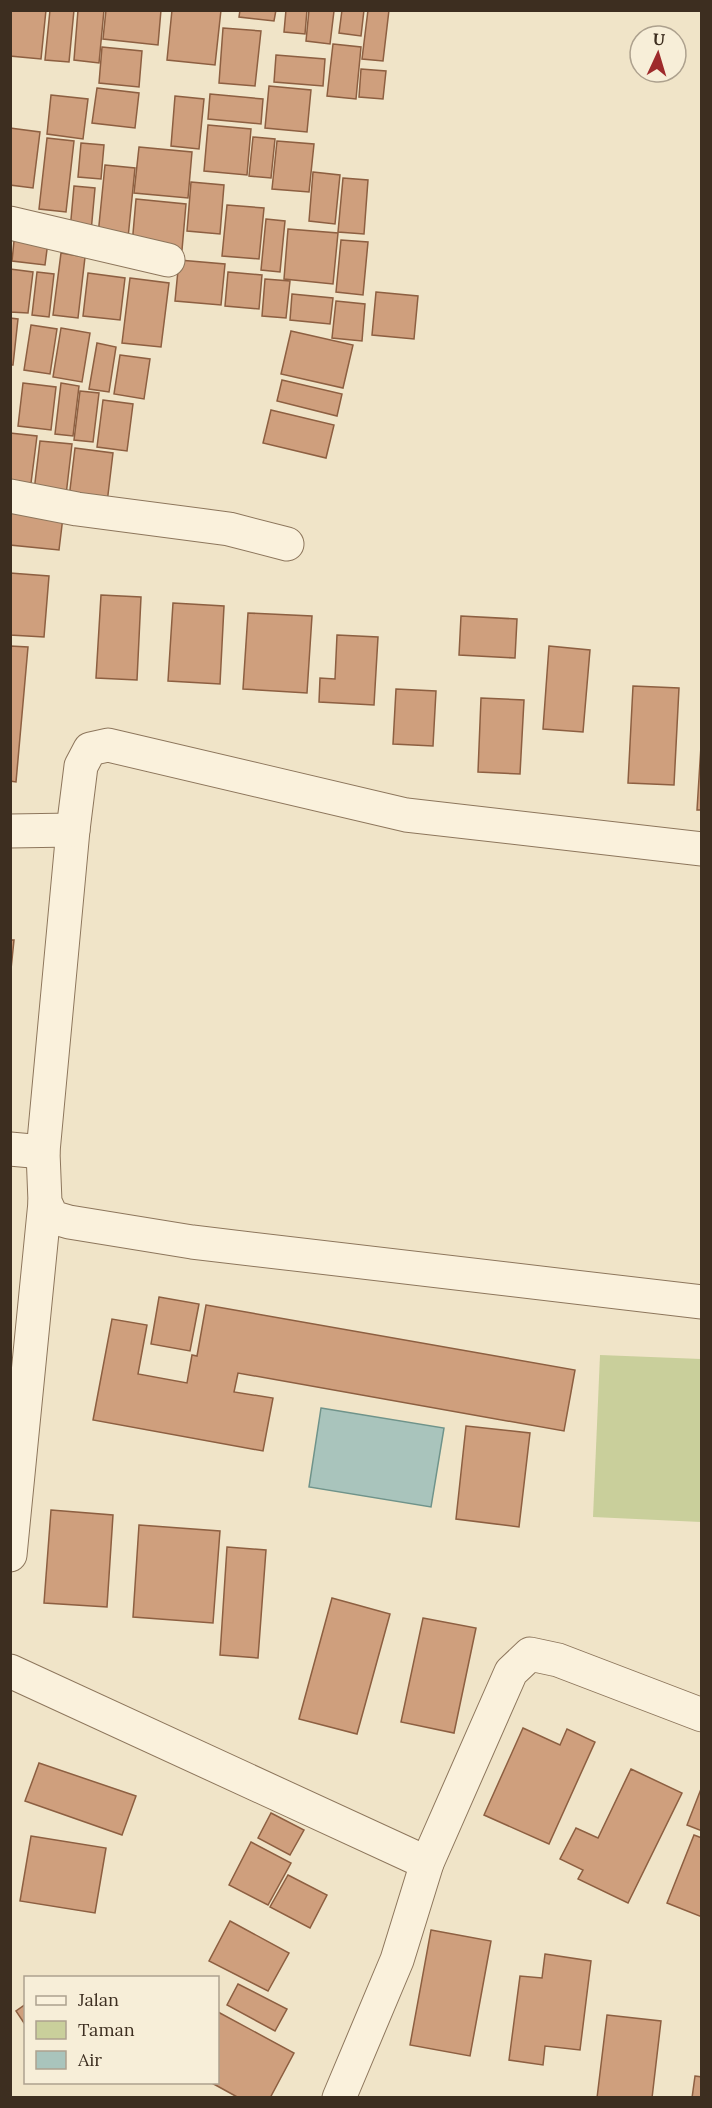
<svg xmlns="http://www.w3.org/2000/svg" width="712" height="2108" viewBox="0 0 712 2108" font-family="Lora,serif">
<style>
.green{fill:#c9cf9b}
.water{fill:#a9c4bc;stroke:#6f938a;stroke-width:1.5}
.building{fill:#cf9f7d;stroke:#8d5f41;stroke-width:1.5}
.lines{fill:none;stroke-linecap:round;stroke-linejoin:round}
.street-casing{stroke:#8d765c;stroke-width:35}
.street{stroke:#faf1dc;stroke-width:33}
</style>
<rect width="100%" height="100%" fill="#f0e4c8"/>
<polygon class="green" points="600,1355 701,1359 701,1522 593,1517"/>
<polygon class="water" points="321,1408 444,1428 431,1507 309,1487"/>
<g class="building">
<polygon points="10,10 46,10 41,59 10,56"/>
<polygon points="50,10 74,10 69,62 45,60"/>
<polygon points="78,10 104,10 99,63 74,60"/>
<polygon points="106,10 161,10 158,45 103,39"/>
<polygon points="172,10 221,10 215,65 167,60"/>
<polygon points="240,10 276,10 274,21 239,17"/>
<polygon points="286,10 307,10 305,34 284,32"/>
<polygon points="309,10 334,11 330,44 306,41"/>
<polygon points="342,10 364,10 361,36 339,33"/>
<polygon points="368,10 389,10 383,61 362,59"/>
<polygon points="223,28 261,31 255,86 219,83"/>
<polygon points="333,44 361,47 356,99 327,96"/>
<polygon points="102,47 142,51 139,87 99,83"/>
<polygon points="276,55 325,59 323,86 274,82"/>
<polygon points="361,69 386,71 383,99 359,97"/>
<polygon points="269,86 311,90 307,132 265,128"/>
<polygon points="97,88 139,93 135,128 92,123"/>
<polygon points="210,94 263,99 261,124 208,119"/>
<polygon points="51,95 88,99 83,139 47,134"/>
<polygon points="175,96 204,99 199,149 171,146"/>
<polygon points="208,125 251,129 247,175 204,171"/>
<polygon points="10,128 40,132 33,188 10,185"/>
<polygon points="253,137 275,139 271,178 249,176"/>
<polygon points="47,138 74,141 66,212 39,209"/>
<polygon points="277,141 314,144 309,192 272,189"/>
<polygon points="81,143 104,145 101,179 78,177"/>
<polygon points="139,147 192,152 188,198 134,193"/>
<polygon points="105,165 135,168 128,238 98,235"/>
<polygon points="313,172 340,175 335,224 309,221"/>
<polygon points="343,178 368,180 364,234 338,232"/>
<polygon points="191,182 224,185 220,234 187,231"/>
<polygon points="74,186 95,188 91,232 70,230"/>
<polygon points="136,199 186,204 182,250 132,245"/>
<polygon points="227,205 264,208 259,259 222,256"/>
<polygon points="266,219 285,221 280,272 261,270"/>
<polygon points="288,229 338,233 333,284 284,279"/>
<polygon points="15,231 49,234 45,265 12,261"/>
<polygon points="341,240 368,242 363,295 336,292"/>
<polygon points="61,253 85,257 78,318 53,315"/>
<polygon points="179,260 225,264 221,305 175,301"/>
<polygon points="10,269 33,272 28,313 10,312"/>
<polygon points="37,272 54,274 49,317 32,315"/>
<polygon points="228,272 262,275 259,309 225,306"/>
<polygon points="88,273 125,278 120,320 83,316"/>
<polygon points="130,278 169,283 161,347 122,343"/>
<polygon points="265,279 290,281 286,318 262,316"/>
<polygon points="376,292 418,296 414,339 372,335"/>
<polygon points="292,294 333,298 330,324 290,320"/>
<polygon points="336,301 365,304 362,341 332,338"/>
<polygon points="10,318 18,319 13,365 10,365"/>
<polygon points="31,325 57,329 50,374 24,370"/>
<polygon points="61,328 90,333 82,382 53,377"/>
<polygon points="291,331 353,345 343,388 281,374"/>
<polygon points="97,343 116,347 109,392 89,389"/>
<polygon points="120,355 150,359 144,399 114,394"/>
<polygon points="282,380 342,394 337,416 277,401"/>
<polygon points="23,383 56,387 51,430 18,426"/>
<polygon points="61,383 79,386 73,436 55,434"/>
<polygon points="80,391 99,393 93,442 74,440"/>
<polygon points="103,400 133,404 127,451 97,447"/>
<polygon points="271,410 334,425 326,458 263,443"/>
<polygon points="10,433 37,436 30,491 10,489"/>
<polygon points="40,441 72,444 66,495 34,491"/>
<polygon points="75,448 113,453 107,503 69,498"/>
<polygon points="10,511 63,517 59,550 10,545"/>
<polygon points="10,573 49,576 44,637 10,635"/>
<polygon points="101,595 141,597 137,680 96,678"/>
<polygon points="173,603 224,606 220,684 168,681"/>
<polygon points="248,613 312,616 307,693 243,689"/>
<polygon points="461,616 517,619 515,658 459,655"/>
<polygon points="337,635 378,637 374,705 319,702 320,678 335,679"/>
<polygon points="10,646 28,647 16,782 10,781"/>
<polygon points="549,646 590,650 583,732 543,729"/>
<polygon points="633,686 679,688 674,785 628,783"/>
<polygon points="396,689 436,691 433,746 393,744"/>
<polygon points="481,698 524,700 520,774 478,772"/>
<polygon points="701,746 702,746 702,810 697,810"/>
<polygon points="10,940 14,940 10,979"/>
<polygon points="159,1297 199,1304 190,1351 151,1344"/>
<polygon points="206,1305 575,1370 564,1431 238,1373 234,1392 273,1398 263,1451 93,1420 112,1319 147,1325 138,1374 187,1383 192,1355 197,1356"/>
<polygon points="466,1426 530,1433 519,1527 456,1519"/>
<polygon points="51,1510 113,1515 107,1607 44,1603"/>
<polygon points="139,1525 220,1531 213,1623 133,1617"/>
<polygon points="227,1547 266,1550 258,1658 220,1655"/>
<polygon points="332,1598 390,1614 357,1734 299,1719"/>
<polygon points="423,1618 476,1628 454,1733 401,1722"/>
<polygon points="523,1728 560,1745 567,1729 595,1742 549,1844 484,1815"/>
<polygon points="39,1763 136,1796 122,1835 25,1801"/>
<polygon points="631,1769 682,1793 628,1903 578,1879 583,1870 560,1859 576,1828 598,1838"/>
<polygon points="701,1789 702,1789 702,1831 687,1825"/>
<polygon points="271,1813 304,1830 290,1855 258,1838"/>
<polygon points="694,1835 702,1838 702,1917 667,1903"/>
<polygon points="31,1836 106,1848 95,1913 20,1901"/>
<polygon points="251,1842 291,1863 268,1905 229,1885"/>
<polygon points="288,1875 327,1895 310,1928 270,1907"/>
<polygon points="230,1921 289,1953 268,1991 209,1961"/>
<polygon points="431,1930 491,1941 470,2056 410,2045"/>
<polygon points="545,1954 591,1961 580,2050 545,2046 543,2065 509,2060 520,1976 542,1978"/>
<polygon points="238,1984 287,2009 275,2031 227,2005"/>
<polygon points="26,2004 26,2026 16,2011"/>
<polygon points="218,2012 294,2053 270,2098 239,2098 210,2082 218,2082"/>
<polygon points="607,2015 661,2021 652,2098 597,2098"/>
<polygon points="695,2076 702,2077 702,2098 692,2098"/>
</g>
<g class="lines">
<g class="street-casing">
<g id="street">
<polyline points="10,223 168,260"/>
<polyline points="10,496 77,509 229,529 287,544"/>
<polyline points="73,830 43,1152 45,1202 52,1217 69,1222 192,1242 702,1302"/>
<polyline points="10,831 73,830 81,766 90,749 108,745 406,815 702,849"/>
<polyline points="10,1149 43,1152"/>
<polyline points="10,1555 45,1202"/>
<polyline points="10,1671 427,1863"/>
<polyline points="339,2098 397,1960 427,1863 511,1672 530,1654 558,1660 702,1715"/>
</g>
</g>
<use href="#street" class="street"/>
</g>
<rect width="712" height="2108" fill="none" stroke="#3d2e20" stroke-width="24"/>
<rect x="24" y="1976" width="195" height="108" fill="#f7eed8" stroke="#ada18e" stroke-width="1.5"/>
<rect x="36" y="1996" width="30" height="9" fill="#faf1dc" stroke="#ada18e" stroke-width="1.5"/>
<text x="78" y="2006" font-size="18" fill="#3d2e20">Jalan</text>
<rect x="36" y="2021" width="30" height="18" fill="#c9cf9b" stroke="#ada18e" stroke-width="1.5"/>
<text x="78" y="2036" font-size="18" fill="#3d2e20">Taman</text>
<rect x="36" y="2051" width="30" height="18" fill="#a9c4bc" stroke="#ada18e" stroke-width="1.5"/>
<text x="78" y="2066" font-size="18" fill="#3d2e20">Air</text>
<g transform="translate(658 54) rotate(4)"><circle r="28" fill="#f7eed8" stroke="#ada18e" stroke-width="1.5"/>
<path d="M0-4.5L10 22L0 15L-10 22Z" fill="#9e2a2b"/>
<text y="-9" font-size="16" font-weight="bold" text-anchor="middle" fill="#3d2e20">U</text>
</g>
</svg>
